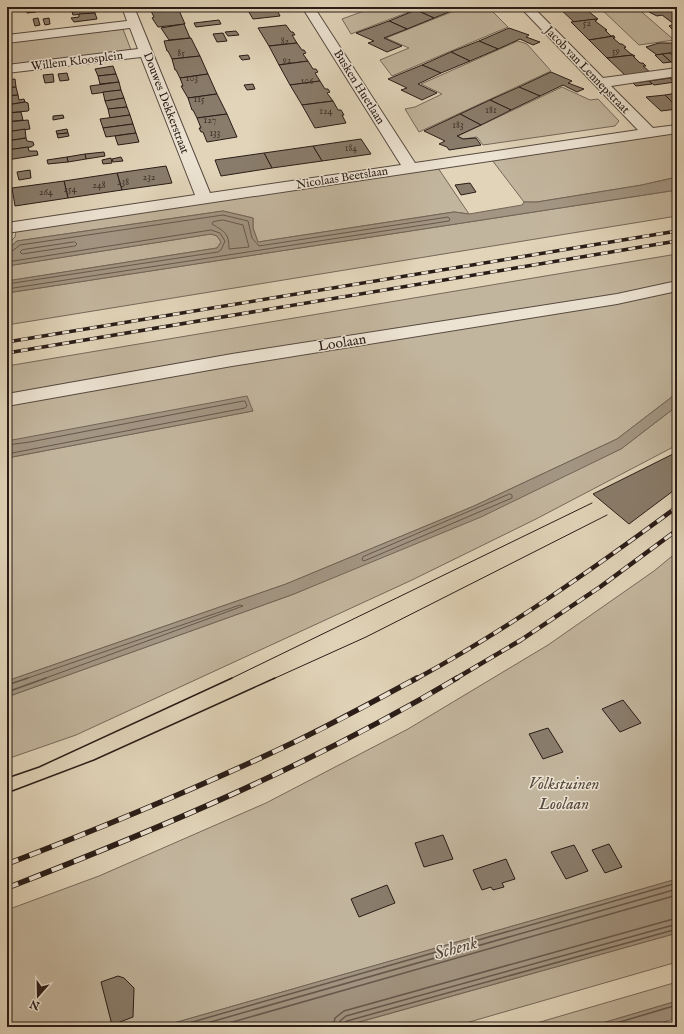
<svg xmlns="http://www.w3.org/2000/svg" width="684" height="1034" viewBox="0 0 684 1034" font-family="'IM FELL English',serif">
<style>
.green{fill:#c2b59d;stroke:#76685a}
.water{fill:#a29582;stroke:#726557}
.lines{fill:none;stroke-linecap:round;stroke-linejoin:round}
.shore-far1{stroke:#66584c;stroke-width:1}
.shore{stroke:#66584c;stroke-width:1.5}
.building{fill:#897c6b;stroke:#291c17}
.minor-casing{stroke:#574a40;stroke-width:2}
.minor{fill:#ece3d2;fill-rule:evenodd}
.tram-far1{stroke:#291c17;stroke-width:1}
.tram{stroke:#291c17;stroke-width:1.5}
.rail-far2-casing{stroke:#291c17;stroke-width:3.5}
.rail-far1-casing{stroke:#291c17;stroke-width:4.5}
.rail-casing{stroke:#291c17;stroke-width:5.5}
.rail-far2{stroke:#ece3d2;stroke-width:2.5;stroke-dasharray:7;stroke-linecap:butt}
.rail-far1{stroke:#ece3d2;stroke-width:3;stroke-dasharray:9;stroke-linecap:butt}
.rail{stroke:#ece3d2;stroke-width:4;stroke-dasharray:12;stroke-linecap:butt}
.labels{text-anchor:middle;dominant-baseline:central;stroke-width:3;stroke-linejoin:round;paint-order:stroke}
.far-number-label{font-size:10px;fill:#41342c}
.far-street-label{font-size:12px;fill:#291c17;stroke:#ece3d2}
.street-label{font-size:14px;fill:#291c17;stroke:#ece3d2}
.near-park-label{font-size:17px;font-style:italic;fill:#574a3f;stroke:#ece3d2}
.near-water-label{font-size:18px;font-style:italic;fill:#53463c;stroke:#ece3d2}
</style>
<rect width="100%" height="100%" fill="#e1d4b9"/>
<filter id="stains"><feTurbulence type="fractalNoise" baseFrequency=".005" numOctaves="4"/><feColorMatrix values="0 0 0 0 .2 0 0 0 0 .09 0 0 0 0 .02 0 0 0 .5 -.17"/></filter>
<radialGradient id="worn" r=".72"><stop offset=".6" stop-color="#630" stop-opacity="0"/><stop offset="1" stop-color="#630" stop-opacity=".3"/></radialGradient>
<g class="green">
<polygon points="375,7 422,7 351,34 342,19"/>
<polygon points="464,7 497,7 491,10 508,27 392,76 380,60 409,48 386,38"/>
<polygon points="599,7 636,7 674,40 639,45"/>
<polygon points="123,29 131,50 7,65 7,42"/>
<polygon points="518,41 527,44 551,71 419,132 405,109 415,107 442,94 421,84"/>
<polygon points="562,87 590,100 598,99 619,121 615,126 483,145 477,137 463,139 458,136"/>
<polygon points="677,133 677,177 642,185 537,202 524,202 492,160"/>
<polygon points="438,168 469,214 454,212 258,242 253,228 253,218 223,211 17,241 7,250 7,245 15,237 16,231"/>
<polygon points="677,190 677,216 7,325 7,293"/>
<polygon points="211,234 217,236 221,242 217,248 7,281 7,266"/>
<polygon points="677,254 677,393 617,439 474,506 286,584 7,681 7,458 252,411 7,441 7,405 236,365 232,354 7,394 7,366"/>
<polygon points="677,406 677,445 536,519 412,580 76,735 7,759 7,697 294,594 621,449"/>
<polygon points="677,552 677,879 160,1027 7,1027 7,910 99,876 266,803 408,729 548,645 654,571"/>
<polygon points="677,933 677,962 452,1027 342,1027"/>
<polygon points="677,982 677,1001 589,1027 523,1027"/>
</g>
<g class="water">
<polygon points="677,177 677,190 7,293 7,281 217,248 221,242 217,236 211,234 7,266 7,250 17,241 223,211 253,218 253,228 258,242 454,212 469,214 522,205 524,202 537,202 642,185"/>
<polygon points="677,393 677,406 621,449 481,517 294,594 7,697 7,681 286,584 474,506 617,439"/>
<polygon points="247,396 253,411 7,458 7,441"/>
<polygon points="677,879 677,933 341,1027 160,1027"/>
<polygon points="677,1001 677,1018 648,1027 589,1027"/>
</g>
<g class="lines">
<g class="shore-far1">
<path d="M223,220l20,5 6,22 -20,2c0,-16 -4,-17 -17,-25l1,-2z"/>
<polygon points="75,242 77,244 75,246 22,254 20,252 22,250"/>
<polyline points="7,253 11,252 20,245 223,215 248,221 252,238 259,246 448,217 450,219 449,221 7,289"/>
<polyline points="7,262 211,230 220,233 225,241 221,250 218,252 7,284"/>
<polyline points="7,445 30,442 243,401 245,401 247,406 245,408 7,454"/>
<polygon points="510,494 512,495 512,498 364,561 362,560 363,557"/>
<polyline points="25,679 240,605 243,606 43,679"/>
</g>
<g class="shore">
<polyline points="7,685 28,678"/>
<polyline points="7,692 46,678"/>
<polyline points="175,1027 677,883"/>
<polyline points="193,1027 677,889"/>
<polyline points="215,1027 677,895"/>
<polyline points="333,1027 335,1018 344,1011 677,918"/>
<polyline points="339,1027 340,1021 346,1016 677,924"/>
<polyline points="344,1027 344,1023 347,1021 677,929"/>
<polyline points="603,1027 677,1005"/>
</g>
</g>
<g class="building">
<polygon points="30,7 35,7 36,12 27,13 26,9 31,9"/>
<polygon points="93,7 95,13 73,15 72,12 78,11 77,8"/>
<polygon points="150,7 177,7 178,8 151,11"/>
<polygon points="246,7 277,7 278,8 276,8 280,16 253,19"/>
<polygon points="423,7 461,7 434,18 416,10"/>
<polygon points="558,7 583,7 598,19 574,22"/>
<polygon points="653,7 677,7 677,8 657,11"/>
<polygon points="178,8 185,24 158,27 152,18 154,17 151,11"/>
<polygon points="677,8 677,24 674,24 662,15 657,16 649,12"/>
<polygon points="416,10 434,18 407,29 389,21"/>
<polygon points="95,13 97,19 74,22 71,18 79,17 79,14"/>
<polygon points="38,18 40,25 35,26 33,19"/>
<polygon points="49,18 50,24 45,25 43,19"/>
<polygon points="596,19 597,20 595,21 607,30 605,30 611,36 614,36 589,40 571,22"/>
<polygon points="219,20 221,24 196,27 194,23"/>
<polygon points="389,21 407,29 384,38 402,46 387,52 368,43 374,41 356,33"/>
<polygon points="184,24 190,38 169,40 161,28"/>
<polygon points="674,24 677,24 677,30 674,31 669,26"/>
<polygon points="286,25 291,32 293,32 295,35 292,35 297,43 269,46 258,28"/>
<polygon points="509,28 529,35 526,37 540,42 533,45 520,39 498,49 479,41"/>
<polygon points="236,31 239,35 228,36 225,32"/>
<polygon points="223,33 227,41 217,42 213,34"/>
<polygon points="614,36 615,38 613,38 620,44 622,44 626,47 624,48 631,54 633,55 607,58 589,40"/>
<polygon points="191,38 200,56 172,59 168,51 167,51 164,41"/>
<polygon points="479,41 498,49 470,61 451,52"/>
<polygon points="297,43 302,50 304,50 306,53 303,54 308,61 279,65 269,46"/>
<polygon points="659,43 677,43 677,52 657,55 646,47"/>
<polygon points="451,52 470,61 441,73 422,65"/>
<polygon points="670,53 677,59 677,61 671,62 662,54"/>
<polygon points="662,54 671,62 663,63 655,55"/>
<polygon points="248,55 250,59 242,60 239,56"/>
<polygon points="633,55 635,56 633,56 640,63 643,63 646,66 643,66 651,73 627,77 607,58"/>
<polygon points="200,56 208,74 180,78 176,70 175,70 172,59"/>
<polygon points="308,61 313,69 316,69 318,72 315,73 320,81 290,85 279,65"/>
<polygon points="422,65 441,73 418,84 437,93 422,100 401,90 407,88 388,79"/>
<polygon points="113,66 116,74 98,76 95,69"/>
<polygon points="551,72 572,81 568,83 584,89 577,92 563,85 540,96 519,87"/>
<polygon points="67,73 69,80 60,81 58,74"/>
<polygon points="53,74 54,82 45,83 43,75"/>
<polygon points="116,74 119,82 100,84 98,76"/>
<polygon points="208,74 217,94 188,98 181,86 183,86 180,78"/>
<polygon points="670,78 675,82 654,85 649,81"/>
<polygon points="15,79 16,87 7,88 7,80"/>
<polygon points="320,81 325,89 328,89 330,92 327,93 333,101 302,105 290,85"/>
<polygon points="649,81 652,84 636,86 633,83"/>
<polygon points="119,82 121,90 92,94 90,86"/>
<polygon points="253,84 255,89 247,90 244,85"/>
<polygon points="16,87 18,95 7,96 7,88"/>
<polygon points="519,87 540,96 511,110 490,100"/>
<polygon points="121,90 124,98 105,101 103,92"/>
<polygon points="677,93 677,107 665,95"/>
<polygon points="217,94 227,114 197,118 193,110 192,110 188,98"/>
<polygon points="18,95 19,100 24,99 25,102 7,105 7,96"/>
<polygon points="665,95 677,107 677,109 661,111 646,97"/>
<polygon points="124,98 127,107 108,109 105,101"/>
<polygon points="490,100 511,110 481,125 460,114"/>
<polygon points="333,101 338,110 341,110 344,115 342,115 346,123 315,128 302,105"/>
<polygon points="25,102 28,103 29,110 28,111 7,113 7,105"/>
<polygon points="127,107 130,115 110,118 108,109"/>
<polygon points="21,112 23,120 7,122 7,113"/>
<polygon points="227,114 237,137 207,142 203,132 201,132 199,128 201,128 197,118"/>
<polygon points="460,114 481,125 457,136 463,139 476,138 481,145 449,150 447,147 439,144 445,141 424,131"/>
<polygon points="63,115 64,118 53,120 53,116"/>
<polygon points="130,115 133,124 103,128 100,119"/>
<polygon points="28,120 30,129 7,132 7,122"/>
<polygon points="133,124 136,133 106,137 103,128"/>
<polygon points="25,129 26,138 7,141 7,132"/>
<polygon points="67,129 68,133 57,134 56,131"/>
<polygon points="68,133 69,136 58,138 57,134"/>
<polygon points="136,133 139,142 118,145 115,136"/>
<polygon points="26,138 27,141 33,142 34,145 31,147 7,150 7,141"/>
<polygon points="361,139 371,154 322,161 313,146"/>
<polygon points="313,146 322,161 272,168 264,153"/>
<polygon points="28,147 29,151 37,151 38,155 7,160 7,150"/>
<polygon points="104,152 105,156 86,159 85,154"/>
<polygon points="264,153 272,168 221,176 215,160"/>
<polygon points="85,154 86,159 68,162 67,157"/>
<polygon points="67,157 68,162 48,164 47,160"/>
<polygon points="121,157 123,161 113,162 112,159"/>
<polygon points="111,158 112,163 103,164 102,160"/>
<polygon points="166,166 172,183 122,190 117,173"/>
<polygon points="30,170 31,178 19,180 17,172"/>
<polygon points="117,173 122,190 68,198 64,181"/>
<polygon points="64,181 68,198 15,206 12,188"/>
<polygon points="470,183 476,192 461,195 455,185"/>
<polygon points="677,452 677,488 629,524 593,494"/>
<polygon points="623,700 641,723 620,732 602,709"/>
<polygon points="548,728 563,752 543,759 529,734"/>
<polygon points="443,835 453,859 424,867 415,843"/>
<polygon points="609,844 622,867 605,873 592,850"/>
<polygon points="574,845 588,871 566,879 551,852"/>
<polygon points="506,859 515,879 502,883 504,887 493,890 491,887 482,890 473,870"/>
<polygon points="387,885 395,903 359,917 351,899"/>
<polygon points="118,976 124,978 134,988 133,1017 112,1025 101,982"/>
</g>
<g class="lines">
<g class="minor-casing">
<g id="minor">
<polygon points="122,7 134,7 210,193 401,165 302,7 314,7 415,163 638,130 520,7 533,7 603,78 677,68 677,76 611,86 653,128 677,125 677,133 7,233 7,223 195,195 141,57 7,73 7,65 138,49 130,28 7,43 7,35 127,21"/>
<polygon points="677,281 677,291 617,304 232,366 7,406 7,394 232,354 617,294"/>
</g>
</g>
<use href="#minor" class="minor"/>
<g class="tram-far1">
<polyline points="230,679 592,503"/>
<polyline points="273,679 366,637 607,515"/>
</g>
<g class="tram">
<polyline points="7,778 39,767 232,678"/>
<polyline points="7,793 94,760 275,678"/>
</g>
<g class="rail-far2-casing">
<g id="rail-far2">
<polyline points="7,342 677,231"/>
<polyline points="7,353 677,241"/>
</g>
</g>
<g class="rail-far1-casing">
<g id="rail-far1">
<path d="M416,679c92,-50 177,-110 261,-172"/>
<polyline points="455,679 521,640 600,587 677,530"/>
</g>
</g>
<g class="rail-casing">
<g id="rail">
<path d="M7,864c89,-34 176,-70 262,-110 51,-23 100,-50 148,-76"/>
<path d="M7,888c154,-60 308,-125 450,-210"/>
</g>
</g>
<use href="#rail-far2" class="rail-far2"/>
<use href="#rail-far1" class="rail-far1"/>
<use href="#rail" class="rail"/>
</g>
<g class="labels">
<g class="far-number-label">
<text x="587" y="23">52</text>
<text x="285" y="41">82</text>
<text x="616" y="51">59</text>
<text x="181" y="53">85</text>
<text x="287" y="60">92</text>
<text x="192" y="78">103</text>
<text x="307" y="81">106</text>
<text x="199" y="99">115</text>
<text x="491" y="110">181</text>
<text x="326" y="111">124</text>
<text x="210" y="120">127</text>
<text x="458" y="125">183</text>
<text x="215" y="133">133</text>
<text x="351" y="148">184</text>
<text x="149" y="177">232</text>
<text x="123" y="182">238</text>
<text x="99" y="185">248</text>
<text x="70" y="189">254</text>
<text x="46" y="192">264</text>
</g>
<g class="far-street-label">
<text transform="translate(77 61) rotate(-7)">Willem Kloosplein</text>
<text transform="translate(587 70) rotate(46)">Jacob van Lennepstraat</text>
<text transform="translate(359 87) rotate(58)">Busken Huetlaan</text>
<text transform="translate(166 103) rotate(69)">Douwes Dekkerstraat</text>
<text transform="translate(342 178) rotate(-9)">Nicolaas Beetslaan</text>
</g>
<g class="street-label">
<text transform="translate(342 343) rotate(-9)">Loolaan</text>
</g>
<g class="near-park-label">
<text x="564" y="784">Volkstuinen<tspan x="564" dy="20">Loolaan</tspan></text>
</g>
<g class="near-water-label">
<text transform="translate(456 949) rotate(-16)">Schenk</text>
</g>
</g>
<rect width="684" height="1034" fill="none" stroke="#e1d4b9" stroke-width="24"/>
<rect x="8" y="8" width="668" height="1018" fill="none" stroke="#291c17" stroke-width="2"/>
<rect x="12" y="12" width="660" height="1010" fill="none" stroke="#291c17"/>
<g transform="translate(38 996) rotate(200)" stroke="#ece3d2" stroke-width="3" paint-order="stroke">
<path d="M0-3L7 15L0 10L-7 15Z" fill="#291c17"/>
<text y="-6" font-size="11" font-weight="bold" text-anchor="middle" fill="#291c17">N</text>
</g>
<rect width="100%" height="100%" filter="url(#stains)"/>
<rect width="100%" height="100%" fill="url(#worn)"/>
</svg>
